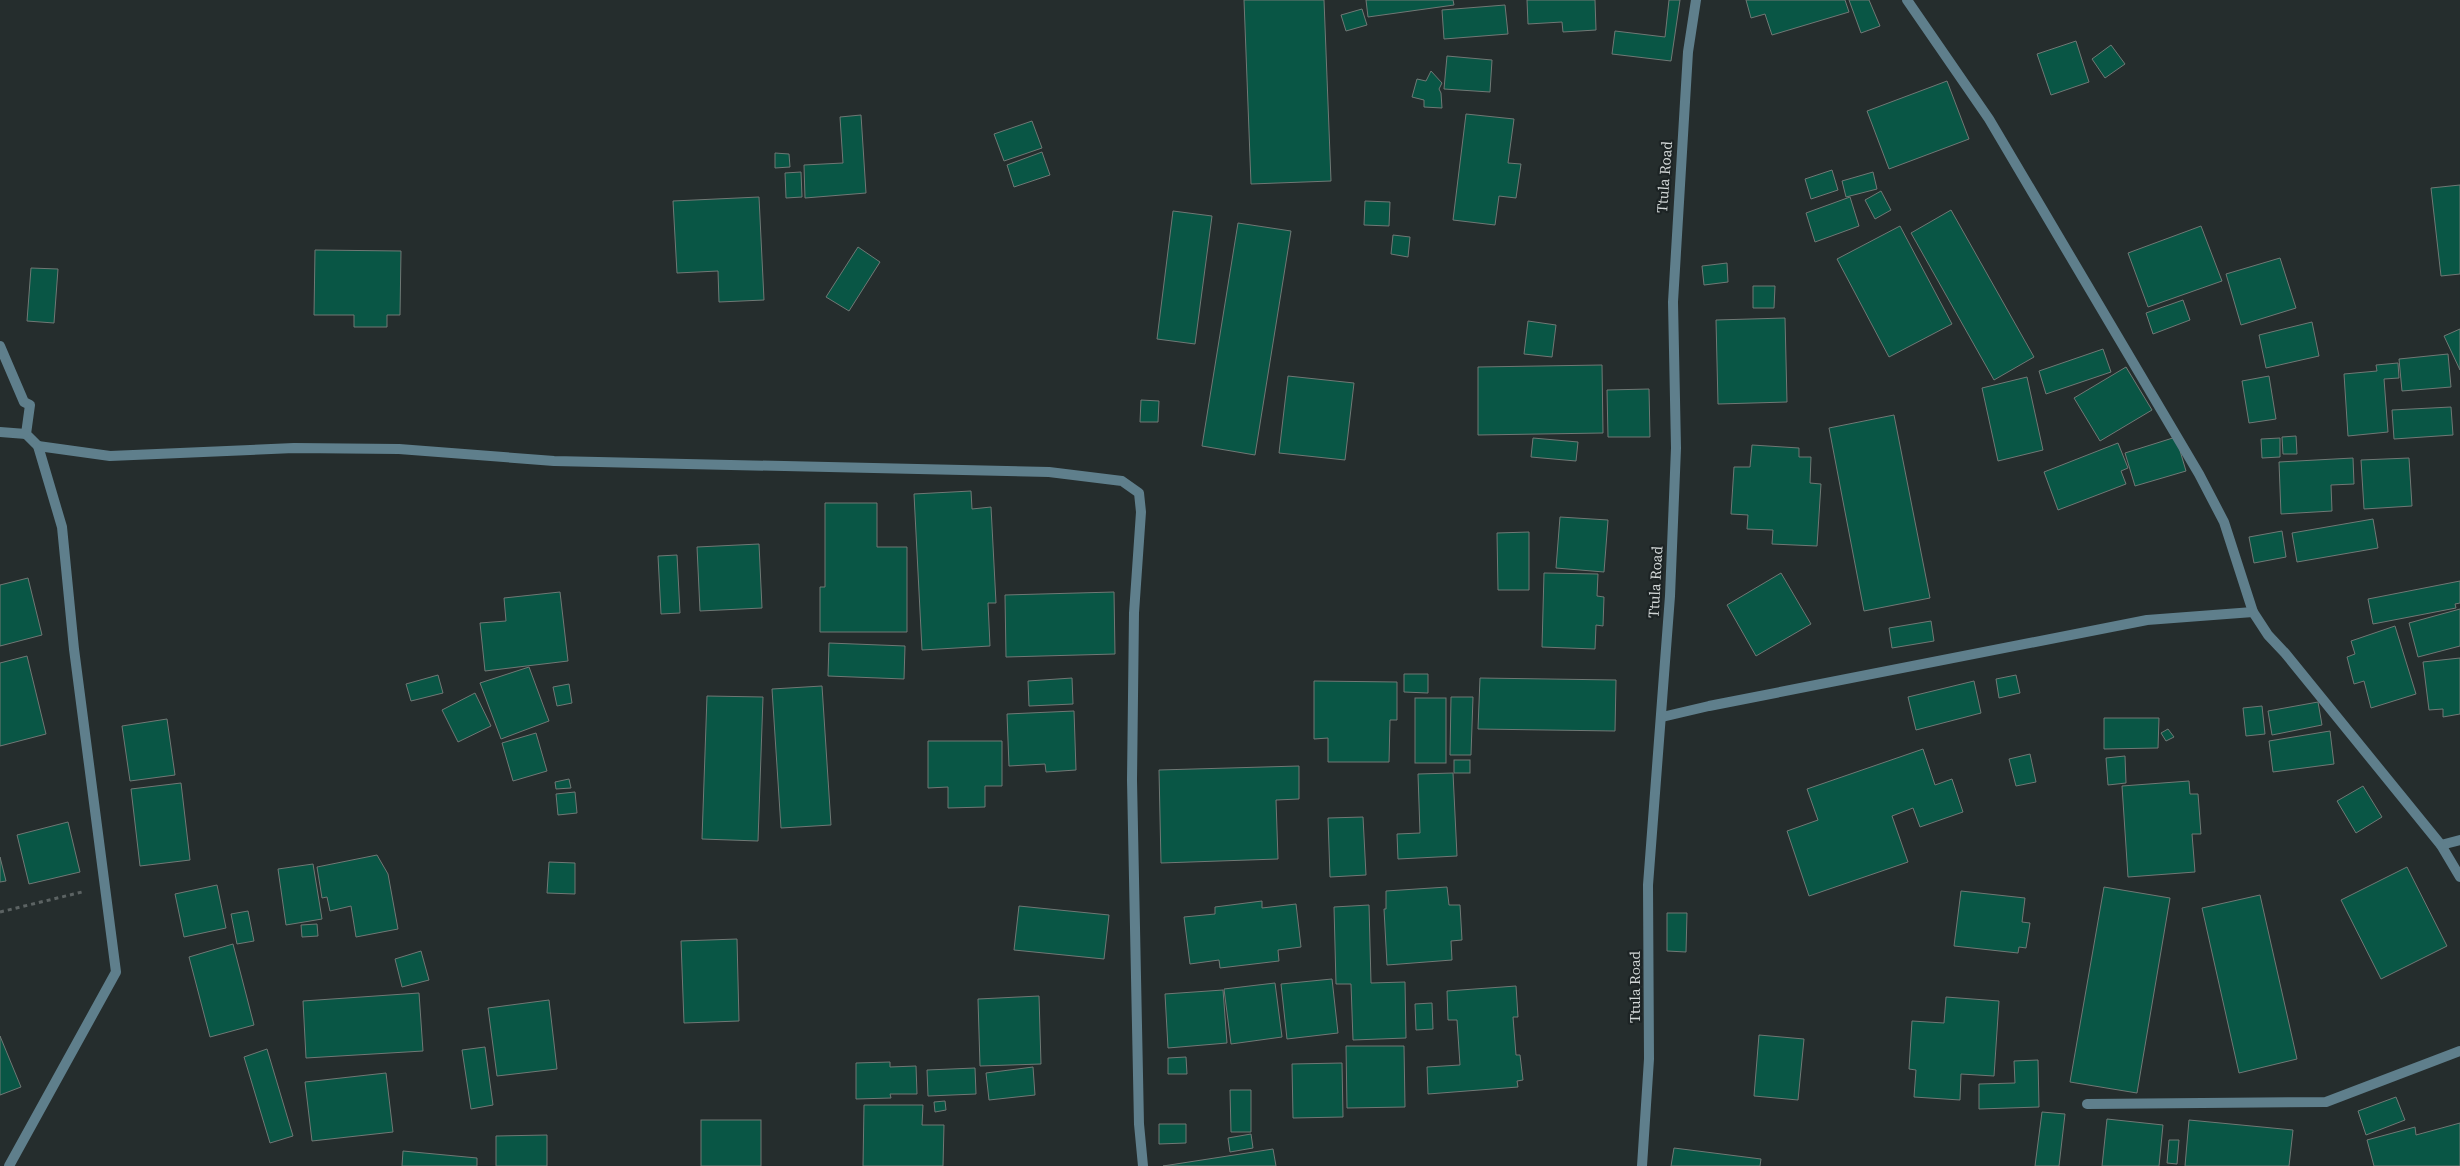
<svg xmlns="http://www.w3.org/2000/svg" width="2460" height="1166" viewBox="0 0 2460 1166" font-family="'Source Serif 4',serif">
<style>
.building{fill:#095645;stroke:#707875}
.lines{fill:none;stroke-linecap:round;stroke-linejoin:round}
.path{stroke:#5c6363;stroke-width:3;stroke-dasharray:4 4;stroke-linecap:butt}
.street{stroke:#5f7f8c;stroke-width:10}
.labels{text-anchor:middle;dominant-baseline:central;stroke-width:4.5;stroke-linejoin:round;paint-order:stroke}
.street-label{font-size:15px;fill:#d2d7d7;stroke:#1c2324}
</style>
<rect width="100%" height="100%" fill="#252d2d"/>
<g class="building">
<polygon points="1244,0 1324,0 1331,181 1251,184"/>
<polygon points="1366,0 1453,0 1454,5 1368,17"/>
<polygon points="1527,0 1595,0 1596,30 1563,32 1562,22 1528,24"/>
<polygon points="1669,0 1680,0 1671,61 1612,54 1615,31 1665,37"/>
<polygon points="1746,0 1845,0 1849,12 1772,35 1765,14 1751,18"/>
<polygon points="1849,0 1869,0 1880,26 1861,33"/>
<polygon points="1505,5 1508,34 1444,39 1442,10"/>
<polygon points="1362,9 1367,25 1346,31 1341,15"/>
<polygon points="2076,41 2089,82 2051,95 2037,54"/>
<polygon points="2111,45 2125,64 2105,78 2092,59"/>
<polygon points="1447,56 1492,60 1490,92 1444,89"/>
<polygon points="1431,71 1442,83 1439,89 1441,93 1442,108 1424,107 1424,100 1412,97 1417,79 1426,81"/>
<polygon points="1947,81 1969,139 1889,169 1867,111"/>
<polygon points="1466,114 1514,119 1508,163 1521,164 1516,198 1499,196 1495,225 1453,220"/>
<polygon points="861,115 866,193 805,198 804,165 843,163 840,117"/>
<polygon points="1032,121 1042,148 1004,161 994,134"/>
<polygon points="1042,152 1050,175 1014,187 1007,165"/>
<polygon points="775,153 789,154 790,167 775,168"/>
<polygon points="1832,170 1838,190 1811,199 1805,179"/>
<polygon points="801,172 802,197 786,198 785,173"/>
<polygon points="1873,172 1877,189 1846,197 1842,181"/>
<polygon points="2460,185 2460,274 2441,276 2431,188"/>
<polygon points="1881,191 1891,210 1875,219 1865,200"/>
<polygon points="759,197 764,300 719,302 718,271 677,273 673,201"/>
<polygon points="1850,197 1859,226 1815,242 1806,213"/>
<polygon points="1365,201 1390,202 1389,226 1364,225"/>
<polygon points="1951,210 2034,357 1994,380 1911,233"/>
<polygon points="1173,211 1212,216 1195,344 1157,339"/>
<polygon points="1238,223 1291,231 1255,455 1202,446"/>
<polygon points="1900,226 1952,324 1889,357 1837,259"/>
<polygon points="2201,226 2222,281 2148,307 2128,253"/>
<polygon points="1393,235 1410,237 1408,257 1391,254"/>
<polygon points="858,247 880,262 849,311 826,297"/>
<polygon points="315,250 401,251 400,315 387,315 387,327 354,327 354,315 314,315"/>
<polygon points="2280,258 2296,308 2241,325 2226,274"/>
<polygon points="1727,263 1728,282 1704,285 1702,266"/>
<polygon points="31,268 58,269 54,323 27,321"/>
<polygon points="1753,286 1775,286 1774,308 1753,308"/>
<polygon points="2183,300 2190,320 2153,334 2146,313"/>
<polygon points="1785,318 1787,402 1718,404 1716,320"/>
<polygon points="1528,321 1556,325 1552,357 1524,354"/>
<polygon points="2312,322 2319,356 2266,368 2259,335"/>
<polygon points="2460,329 2460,370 2444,336"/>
<polygon points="2103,349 2111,372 2046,394 2039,371"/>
<polygon points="2448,354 2451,387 2402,391 2399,359"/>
<polygon points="2398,363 2399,378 2384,379 2388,432 2348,436 2344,374 2377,371 2376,365"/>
<polygon points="1602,365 1603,433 1478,435 1478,367"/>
<polygon points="2126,367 2152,410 2100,441 2074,398"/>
<polygon points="1288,376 1354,383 1345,460 1279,453"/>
<polygon points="2269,376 2276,419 2249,423 2242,381"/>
<polygon points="2027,377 2043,450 1998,461 1982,388"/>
<polygon points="1649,389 1650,437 1608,437 1607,390"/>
<polygon points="1141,400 1159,401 1158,422 1140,422"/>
<polygon points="2451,407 2453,435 2394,439 2392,410"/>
<polygon points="1894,415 1930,598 1864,611 1829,428"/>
<polygon points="2296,436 2297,454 2283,454 2282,437"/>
<polygon points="2176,437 2186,471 2135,486 2125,453"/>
<polygon points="1533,438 1578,442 1576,461 1531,457"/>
<polygon points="2280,438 2280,457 2262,458 2261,439"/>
<polygon points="2118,443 2128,468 2121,471 2126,484 2058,510 2044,472"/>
<polygon points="1752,445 1799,448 1799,457 1811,457 1810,483 1821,484 1817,546 1772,544 1773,530 1747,529 1748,515 1731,514 1734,467 1750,467"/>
<polygon points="2353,458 2354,484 2331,485 2332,511 2281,514 2279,462"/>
<polygon points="2409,458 2412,506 2364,509 2361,460"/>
<polygon points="971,491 972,509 991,507 996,603 988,603 990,646 922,650 914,494"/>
<polygon points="825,503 877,503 877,547 907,547 907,632 820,632 820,587 825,587"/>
<polygon points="1560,517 1608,520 1604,572 1556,568"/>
<polygon points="2373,519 2378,548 2297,562 2292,533"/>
<polygon points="2282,531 2286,557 2254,563 2249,537"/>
<polygon points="1529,532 1529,590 1498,590 1497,533"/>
<polygon points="759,544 762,608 700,611 697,547"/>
<polygon points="677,555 680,613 661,614 658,556"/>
<polygon points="1544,573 1598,574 1597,596 1604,597 1603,626 1596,625 1595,649 1542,647"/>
<polygon points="1781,573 1811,624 1756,656 1727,605"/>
<polygon points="28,578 42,635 0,646 0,585"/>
<polygon points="2460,581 2460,603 2455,604 2456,608 2373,624 2368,599"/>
<polygon points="560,592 568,661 485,671 480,623 506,621 504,598"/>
<polygon points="1114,592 1115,654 1006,657 1005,595"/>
<polygon points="2460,609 2460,646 2418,657 2409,623"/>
<polygon points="1931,621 1934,641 1892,648 1889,628"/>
<polygon points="2395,626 2416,694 2371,708 2364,681 2354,684 2347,657 2355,654 2351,641"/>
<polygon points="829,643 905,646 904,679 828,676"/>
<polygon points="27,656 46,734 0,746 0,663"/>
<polygon points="2460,658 2460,714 2443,717 2443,709 2429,710 2423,662"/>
<polygon points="529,667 549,721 501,739 480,683"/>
<polygon points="1404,674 1428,674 1428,693 1404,692"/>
<polygon points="438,675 443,693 411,701 406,684"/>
<polygon points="2016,675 2020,693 1999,698 1996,679"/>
<polygon points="1072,678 1073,704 1029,706 1028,681"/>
<polygon points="1480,678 1616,680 1615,731 1478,729"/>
<polygon points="1314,681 1397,682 1397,720 1390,720 1389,762 1328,762 1328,738 1314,739"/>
<polygon points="1974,681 1981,713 1916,730 1908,697"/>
<polygon points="569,684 572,703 557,706 553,687"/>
<polygon points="822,686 831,825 781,828 772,689"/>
<polygon points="475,693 491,726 458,742 442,710"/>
<polygon points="707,696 763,697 758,841 702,839"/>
<polygon points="1451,697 1473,697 1471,755 1450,755"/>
<rect x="1415" y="698" width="31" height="65"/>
<polygon points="2318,702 2322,725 2272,735 2268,711"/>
<polygon points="2262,706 2265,734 2246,736 2243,708"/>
<polygon points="1074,711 1076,770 1046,772 1045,764 1009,766 1007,714"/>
<polygon points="2104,718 2159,718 2158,748 2104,749"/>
<polygon points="167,719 175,775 130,781 122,726"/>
<polygon points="2168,729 2174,737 2166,741 2161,733"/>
<polygon points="2330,731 2334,764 2273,772 2269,741"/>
<polygon points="536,733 547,771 513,781 502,743"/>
<polygon points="928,741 1002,741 1002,786 985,786 985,807 948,808 948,787 928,788"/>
<polygon points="1923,749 1935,785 1952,779 1963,812 1920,827 1913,808 1892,816 1908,862 1809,896 1787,831 1818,820 1807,789"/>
<polygon points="2030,754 2036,782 2016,786 2009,759"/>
<polygon points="2125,756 2126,783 2108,785 2106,758"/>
<rect x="1454" y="760" width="16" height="13"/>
<polygon points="1299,766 1299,799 1276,800 1278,859 1161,863 1159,770"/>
<polygon points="1453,773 1457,856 1398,859 1397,834 1420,833 1418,774"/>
<polygon points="569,779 571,788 556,789 555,782"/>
<polygon points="2189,781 2190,794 2198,794 2201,834 2192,834 2195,872 2128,877 2122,786"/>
<polygon points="181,783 190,860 140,866 131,789"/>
<polygon points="2363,786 2382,817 2356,833 2337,801"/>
<polygon points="575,792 577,813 558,815 556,794"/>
<polygon points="1363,817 1366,875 1330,877 1328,818"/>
<polygon points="68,822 80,872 29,884 17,835"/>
<polygon points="377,855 388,874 398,929 356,937 351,906 330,911 327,897 322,898 317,867"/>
<polygon points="0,857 6,881 0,882"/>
<polygon points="549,862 575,863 575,894 547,893"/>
<polygon points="313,864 322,919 286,925 278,869"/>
<polygon points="2407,867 2447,946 2381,979 2341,900"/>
<polygon points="217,885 226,928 184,937 175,894"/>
<polygon points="1447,887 1449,905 1460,905 1462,940 1451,941 1452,960 1387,965 1384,909 1386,909 1386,891"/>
<polygon points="2104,887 2170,898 2137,1093 2070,1082"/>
<polygon points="1961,891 2025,898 2022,922 2030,923 2026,948 2019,947 2018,953 1954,946"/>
<polygon points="2260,895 2297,1059 2239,1073 2202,908"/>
<polygon points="1262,901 1262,908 1296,904 1301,947 1278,950 1279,961 1220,968 1219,960 1190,964 1184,917 1215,914 1215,907"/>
<polygon points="1369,905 1371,983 1405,982 1406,1038 1353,1040 1351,984 1336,984 1334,907"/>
<polygon points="1019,906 1109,915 1104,959 1014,950"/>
<polygon points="248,911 254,941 237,944 231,914"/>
<polygon points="1667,913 1687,913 1686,952 1667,951"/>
<polygon points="317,924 318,936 302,937 301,925"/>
<polygon points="737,939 739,1021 684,1023 681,941"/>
<polygon points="233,944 254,1025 210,1037 189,957"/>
<polygon points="421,951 429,980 402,987 395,959"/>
<polygon points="1332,979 1338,1033 1287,1039 1281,984"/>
<polygon points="1275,983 1282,1037 1231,1044 1224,989"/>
<polygon points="1516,986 1518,1017 1513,1017 1516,1055 1520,1055 1523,1080 1517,1081 1518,1087 1428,1094 1427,1067 1460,1065 1457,1020 1448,1020 1447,991"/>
<polygon points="1223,990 1227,1043 1168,1048 1165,994"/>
<polygon points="419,993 423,1051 306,1058 303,1001"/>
<polygon points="1039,996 1041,1064 980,1066 978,999"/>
<polygon points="1946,997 1999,1001 1994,1076 1961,1074 1960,1100 1914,1097 1916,1070 1909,1069 1912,1021 1944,1023"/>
<polygon points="549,1000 557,1069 497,1076 488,1008"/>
<polygon points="1432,1003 1433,1029 1416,1030 1415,1004"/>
<polygon points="1759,1035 1804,1039 1798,1100 1754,1096"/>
<polygon points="0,1036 21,1087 0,1095"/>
<polygon points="1346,1046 1404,1046 1405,1107 1347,1108"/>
<polygon points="485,1047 493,1105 471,1109 462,1050"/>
<polygon points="267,1049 293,1136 270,1143 244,1057"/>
<polygon points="1186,1057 1187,1074 1168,1074 1168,1058"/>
<polygon points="2038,1060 2039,1107 1979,1109 1979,1084 2015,1083 2014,1061"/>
<polygon points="890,1062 890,1067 916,1066 917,1094 890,1094 891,1098 856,1099 856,1063"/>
<polygon points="1342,1063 1343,1117 1293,1118 1292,1064"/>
<polygon points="1033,1067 1035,1095 989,1100 986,1073"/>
<polygon points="975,1068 976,1094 928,1096 927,1070"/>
<polygon points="386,1073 393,1132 312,1141 305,1082"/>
<polygon points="1230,1090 1251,1090 1251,1132 1231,1132"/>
<polygon points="2396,1097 2405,1120 2366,1135 2358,1111"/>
<polygon points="945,1101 946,1110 935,1112 934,1102"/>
<polygon points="864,1105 923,1105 922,1125 944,1125 943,1166 863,1166"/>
<polygon points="2042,1112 2065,1114 2059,1166 2035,1166"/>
<polygon points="2107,1119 2163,1125 2159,1166 2102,1166"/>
<rect x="701" y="1120" width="60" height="46"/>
<polygon points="2189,1120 2293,1130 2289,1166 2185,1166"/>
<polygon points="2460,1123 2460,1166 2374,1166 2367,1140 2415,1127 2416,1135"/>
<polygon points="1159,1124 1186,1124 1186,1143 1159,1144"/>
<polygon points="1251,1134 1253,1148 1230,1152 1228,1138"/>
<polygon points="547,1135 547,1166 496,1166 496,1136"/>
<polygon points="2169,1140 2179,1140 2177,1164 2167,1163"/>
<polygon points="1674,1148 1761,1159 1760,1166 1671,1166"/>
<polygon points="1273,1149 1276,1166 1163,1166"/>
<polygon points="403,1151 477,1158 477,1166 402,1166"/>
</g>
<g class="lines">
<polyline class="path" points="0,912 82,892"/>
<g class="street">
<polyline points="1907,0 1989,119 2199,474 2224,522 2253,612 2268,635 2285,653 2441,845 2460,877"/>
<polyline points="0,346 24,402 30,405 26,434 38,446 62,527 74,649 116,972 9,1166"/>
<polyline points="0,432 26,434"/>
<polyline points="38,446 110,456 294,448 399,449 554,461 1049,472 1122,481 1139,493 1141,512 1134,613 1132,780 1139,1124 1143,1166"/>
<polyline points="1662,717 1709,706 2147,620 2253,612"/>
<polyline points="2441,845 2460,840"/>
<polyline points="2087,1104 2326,1102 2460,1051"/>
<polyline points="1642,1166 1649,1059 1648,885 1670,596 1676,448 1673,302 1688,52 1696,0"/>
</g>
</g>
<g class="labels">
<g class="street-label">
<text transform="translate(1664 177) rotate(-86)">Ttula Road</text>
<text transform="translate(1655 582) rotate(-87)">Ttula Road</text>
<text transform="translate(1634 987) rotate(-90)">Ttula Road</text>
</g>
</g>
</svg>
